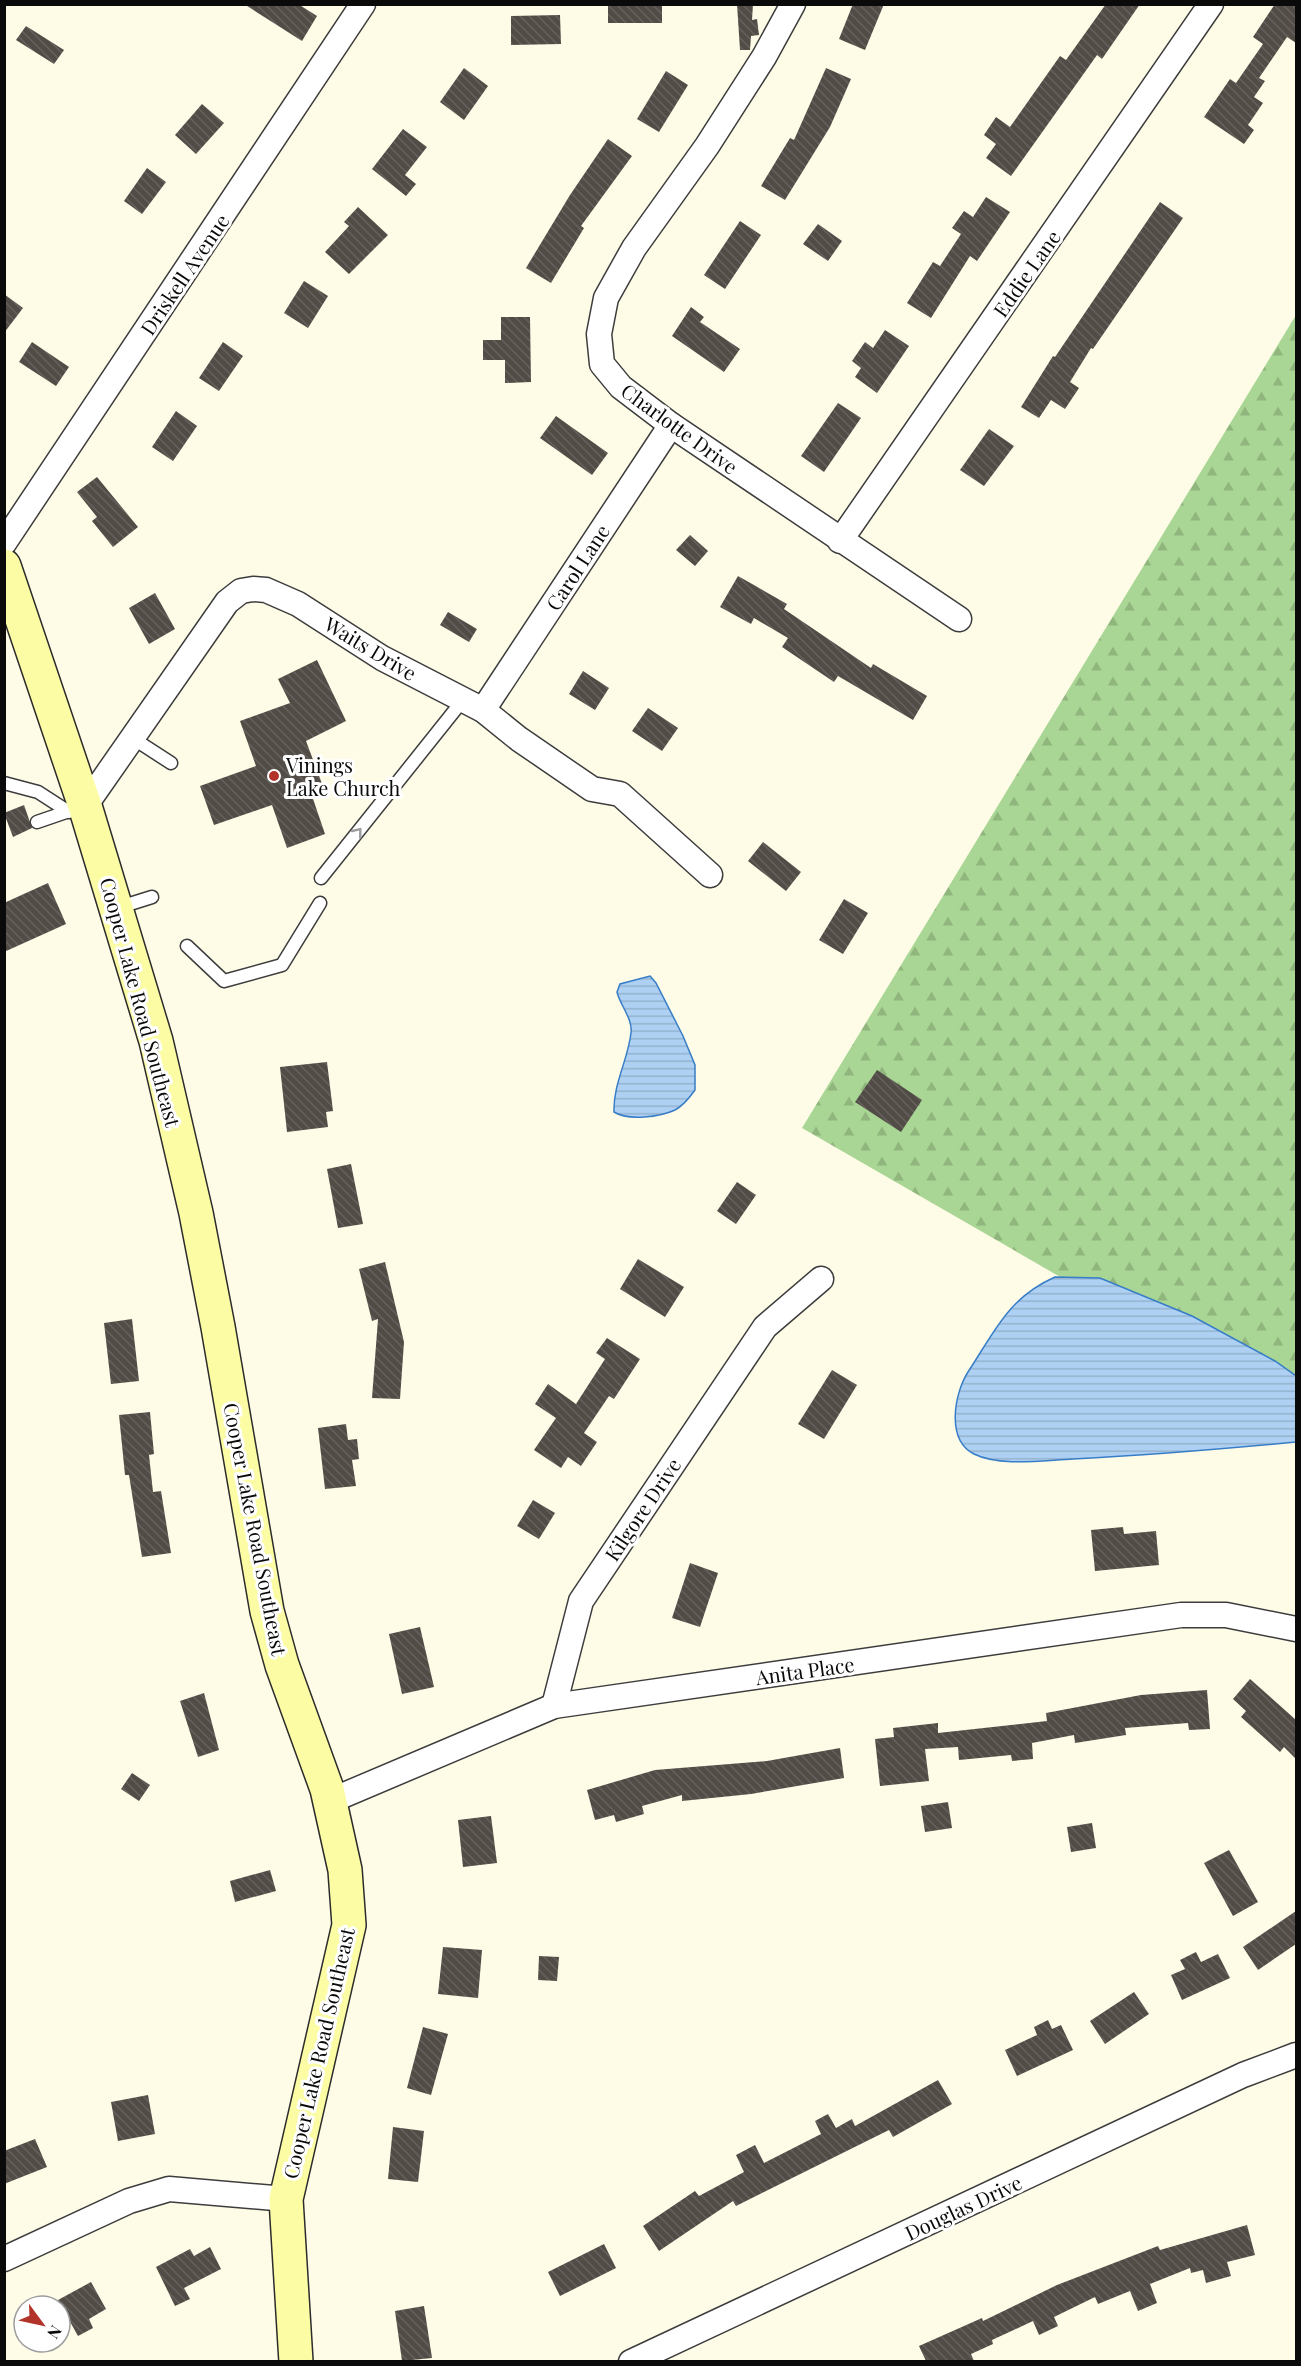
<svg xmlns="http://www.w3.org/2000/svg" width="1301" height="2366" viewBox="0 0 1301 2366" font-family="'Playfair Display',serif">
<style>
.forest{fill:url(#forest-firs)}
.water{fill:url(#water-rules);stroke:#387dc7;stroke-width:1.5}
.building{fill:url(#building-back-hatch)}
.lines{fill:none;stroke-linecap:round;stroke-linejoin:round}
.lane-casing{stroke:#3d3d3d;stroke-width:15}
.street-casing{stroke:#3d3d3d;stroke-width:27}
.secondary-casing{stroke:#2c2c2c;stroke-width:36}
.lane{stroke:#fff;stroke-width:12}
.street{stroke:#fff;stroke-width:24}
.secondary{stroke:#fbfca4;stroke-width:33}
.oneway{stroke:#9d9d9d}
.poi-dot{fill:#b23329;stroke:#fff;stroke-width:2}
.labels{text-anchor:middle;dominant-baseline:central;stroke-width:6;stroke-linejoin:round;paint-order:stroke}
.street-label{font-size:20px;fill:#0a0a0a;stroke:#fff}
.poi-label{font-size:20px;fill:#0a0a0a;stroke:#fff;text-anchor:start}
</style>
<defs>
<pattern id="forest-firs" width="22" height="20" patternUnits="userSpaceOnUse" patternTransform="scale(1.5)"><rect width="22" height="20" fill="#a9d694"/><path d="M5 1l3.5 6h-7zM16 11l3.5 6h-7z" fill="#90b67e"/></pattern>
<pattern id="water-rules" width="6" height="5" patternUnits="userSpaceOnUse" patternTransform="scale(1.5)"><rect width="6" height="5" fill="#aed1f3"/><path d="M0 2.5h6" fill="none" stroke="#94b2cf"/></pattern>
<pattern id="building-back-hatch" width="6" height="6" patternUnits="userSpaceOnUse" patternTransform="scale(1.5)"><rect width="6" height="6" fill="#524c47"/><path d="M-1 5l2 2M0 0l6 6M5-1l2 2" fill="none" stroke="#66615d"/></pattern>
</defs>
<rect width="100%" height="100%" fill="#fefce7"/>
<polygon class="forest" points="1296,315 1296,1413 802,1128"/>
<g class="water">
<path d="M650,976l6,7 27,53 12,29v25c-5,7 -12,16 -20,20 -15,7 -47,11 -61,2 -1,-28 14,-52 17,-79 2,-14 -11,-28 -14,-41l3,-8z"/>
<path d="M1055,1277l45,1 92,38 83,45 21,15v66c-74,7 -148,13 -223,17 -28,1 -73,8 -99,-5 -28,-14 -20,-60 -6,-82 27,-41 40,-74 87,-95z"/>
</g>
<g class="building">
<polygon points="244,4 298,4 317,16 302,41"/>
<rect x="608" y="4" width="54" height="19"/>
<polygon points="737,4 753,4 752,20 757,19 759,35 751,36 750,50 740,50"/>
<polygon points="853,4 884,4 865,50 839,39"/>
<polygon points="1106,4 1140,4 1102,59 1097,55 1011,176 986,158 996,144 984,135 996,117 1010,127 1060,56 1066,60"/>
<polygon points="1275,4 1296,4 1296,43 1287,37 1259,78 1265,81 1254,97 1263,103 1248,125 1254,130 1244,144 1204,117 1230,79 1236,83 1263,44 1253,37"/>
<polygon points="560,15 561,44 511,45 511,16"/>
<polygon points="26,26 64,50 54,64 16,40"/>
<polygon points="464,68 488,86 464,120 440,102"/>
<polygon points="826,68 851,79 830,127 785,200 761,186 790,138 794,140"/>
<polygon points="666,71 688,85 659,132 637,119"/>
<polygon points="202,104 224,123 196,154 175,135"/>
<polygon points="403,129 427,147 405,175 416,184 406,196 372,169"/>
<polygon points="608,139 632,156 581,226 584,228 551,283 526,268 570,195"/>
<polygon points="147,168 166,182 142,214 124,201"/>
<polygon points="986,197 1010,212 977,261 970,256 931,318 907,303 933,262 940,266 961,234 952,228 964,211 973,217"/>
<polygon points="1160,202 1183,218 1093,349 1091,348 1070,382 1079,388 1065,409 1051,400 1039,418 1021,407 1053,356 1055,357"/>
<polygon points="358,207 388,235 349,274 325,252 349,226 344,222"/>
<polygon points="740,221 761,235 725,289 704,275"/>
<polygon points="818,224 842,241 828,261 803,244"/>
<polygon points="304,281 328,296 308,328 284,313"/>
<polygon points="4,294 23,308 4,333"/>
<polygon points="691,307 704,317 700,322 740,349 724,372 672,336"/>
<polygon points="501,317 530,317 531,382 505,383 505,360 483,360 483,340 501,340"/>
<polygon points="885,330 909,346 877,393 855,377 861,368 852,361 865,342 873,348"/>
<polygon points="32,342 69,367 56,386 19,362"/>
<polygon points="223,342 243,356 219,391 199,378"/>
<polygon points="838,403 861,418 824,472 801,456"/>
<polygon points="176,411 197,426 173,461 152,447"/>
<polygon points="556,416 608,453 592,475 540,438"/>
<polygon points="989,429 1014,446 984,486 960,470"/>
<polygon points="97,477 138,527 113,547 92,521 97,517 77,492"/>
<polygon points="690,535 708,551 695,566 676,550"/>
<polygon points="738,576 787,604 784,609 871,668 873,664 927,696 913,720 838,676 834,682 782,647 788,638 754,618 751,624 720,607"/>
<polygon points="155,593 175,629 149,644 129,608"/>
<polygon points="448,612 477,629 469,642 440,625"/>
<polygon points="317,660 346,721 306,741 324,789 311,793 325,834 287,848 272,805 214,825 200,786 256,766 240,721 290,703 278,679"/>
<polygon points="583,671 609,688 595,710 569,694"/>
<polygon points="648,708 678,728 662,751 632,731"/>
<polygon points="24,805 32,828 13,837 4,813"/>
<polygon points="763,842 801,872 786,891 748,861"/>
<polygon points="48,883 66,924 4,952 4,903"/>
<polygon points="844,899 868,913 843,954 819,940"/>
<polygon points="327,1062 333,1111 326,1112 328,1127 287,1132 280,1067"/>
<polygon points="877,1070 922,1100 901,1132 855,1102"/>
<polygon points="351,1164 363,1224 338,1228 327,1169"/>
<polygon points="737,1182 756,1195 736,1224 717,1211"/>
<polygon points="638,1259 684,1287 665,1317 620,1289"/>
<polygon points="385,1262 404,1342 400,1399 372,1398 378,1319 372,1321 359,1269"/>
<polygon points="132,1319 139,1381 111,1384 104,1323"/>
<polygon points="607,1338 640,1359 614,1399 609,1396 584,1433 597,1442 581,1466 568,1457 561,1468 534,1450 556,1418 535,1404 548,1384 576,1404 605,1359 596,1353"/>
<polygon points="832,1370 857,1385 824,1439 798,1424"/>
<polygon points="150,1412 154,1454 149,1455 153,1492 161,1491 171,1553 142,1557 129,1475 125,1475 119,1415"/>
<polygon points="346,1424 348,1440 357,1439 359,1459 352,1460 356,1486 325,1489 318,1428"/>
<polygon points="533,1500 555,1513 539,1539 517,1526"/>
<polygon points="1123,1527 1124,1534 1156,1531 1159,1565 1095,1571 1091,1530"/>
<polygon points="690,1563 718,1573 700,1627 672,1618"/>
<polygon points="420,1627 434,1687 402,1694 389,1634"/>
<polygon points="1250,1679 1296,1720 1296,1759 1284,1747 1280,1752 1241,1717 1246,1711 1233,1699"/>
<polygon points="1207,1690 1210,1729 1189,1730 1188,1723 1125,1728 1126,1735 1075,1743 1074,1735 1032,1743 1033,1759 1012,1761 1011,1755 959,1760 958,1747 925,1749 929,1781 880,1786 875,1739 894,1737 893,1728 938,1723 938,1733 1047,1721 1046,1713 1141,1695"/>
<polygon points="204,1693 219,1750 198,1757 180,1701"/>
<polygon points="840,1748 844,1778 751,1794 682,1801 682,1795 642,1806 644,1814 616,1822 614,1815 595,1820 587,1790 655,1770 767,1761"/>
<polygon points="132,1773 150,1785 139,1801 121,1789"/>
<polygon points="948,1802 952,1828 925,1832 921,1806"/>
<polygon points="491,1816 497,1863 463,1867 458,1820"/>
<polygon points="1092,1823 1096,1848 1071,1852 1067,1827"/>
<polygon points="1229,1850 1258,1902 1233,1916 1204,1863"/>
<polygon points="270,1870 276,1891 235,1902 230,1881"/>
<polygon points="1296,1911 1296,1944 1258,1970 1243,1947"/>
<polygon points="443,1947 482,1950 478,1998 438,1994"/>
<polygon points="1196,1952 1201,1962 1218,1954 1230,1978 1182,2000 1171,1975 1185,1969 1180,1960"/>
<polygon points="539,1956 559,1957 557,1981 538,1980"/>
<polygon points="1134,1992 1149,2014 1105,2044 1090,2021"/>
<polygon points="1048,2020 1052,2029 1061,2025 1073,2050 1017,2076 1005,2050 1037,2035 1034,2027"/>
<polygon points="423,2027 448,2034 431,2095 407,2088"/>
<polygon points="938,2080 952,2104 893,2137 889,2130 736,2206 733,2201 659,2251 643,2226 695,2191 699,2196 744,2172 736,2155 755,2145 764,2163 821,2134 815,2121 828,2114 836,2128 852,2119 855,2126"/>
<polygon points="148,2095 155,2134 118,2141 111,2102"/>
<polygon points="393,2127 424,2131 418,2182 388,2179"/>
<polygon points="35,2139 47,2167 4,2184 4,2151"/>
<polygon points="1247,2225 1255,2255 1227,2262 1231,2276 1206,2283 1203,2270 1191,2273 1190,2268 1150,2284 1157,2303 1138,2311 1130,2291 1098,2304 1095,2297 1054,2317 1058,2326 1039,2335 1033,2321 992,2340 993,2344 971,2354 974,2361 926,2361 919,2346 982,2318 983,2321 1057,2285 1158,2246 1160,2250"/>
<polygon points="604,2244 616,2268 560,2296 548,2272"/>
<polygon points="210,2247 221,2269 184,2288 190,2299 175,2306 156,2267 190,2249 194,2256"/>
<polygon points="91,2282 106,2309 89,2319 93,2328 78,2336 58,2300"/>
<polygon points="424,2306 432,2358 402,2361 395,2311"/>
</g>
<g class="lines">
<g class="lane-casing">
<g id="lane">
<polyline points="134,739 171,763"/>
<polyline points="4,783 38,792 69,812"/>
<polyline points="37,822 72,810"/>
<polyline points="321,878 463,700"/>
<polyline points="117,908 152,897"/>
<polyline points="187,946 224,981 282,965 320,903"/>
</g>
</g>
<g class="street-casing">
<g id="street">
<polyline points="793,4 764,57 707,146 634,248 606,298 599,334 602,364 621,387 671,425 959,619"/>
<polyline points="840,541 1211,4"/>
<polyline points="4,543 363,4"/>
<polyline points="483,710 671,425"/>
<polyline points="85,806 227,602 241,591 253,589 266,590 298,604 382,658 483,710 519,739 592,789 620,794 710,875"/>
<polyline points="554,1706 581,1601 765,1327 821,1279"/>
<polyline points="330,1801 554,1706 1181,1615 1226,1615 1296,1629"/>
<polyline points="4,2259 129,2201 169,2189 286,2199"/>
<polyline points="631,2362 1243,2075 1296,2055"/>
</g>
</g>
<g class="secondary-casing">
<polyline id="secondary" points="4,566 85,806 156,1041 196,1213 218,1327 267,1611 282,1665 327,1789 345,1870 349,1925 286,2199 296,2362"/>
</g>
<use href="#lane" class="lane"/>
<use href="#street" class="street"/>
<use href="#secondary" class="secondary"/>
</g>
<defs><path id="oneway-chevron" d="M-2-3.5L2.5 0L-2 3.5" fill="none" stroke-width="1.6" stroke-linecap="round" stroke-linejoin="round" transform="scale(1.5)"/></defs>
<use class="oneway" href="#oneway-chevron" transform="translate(358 832) rotate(-51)"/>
<circle class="poi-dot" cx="274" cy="776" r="6"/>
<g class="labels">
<g class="street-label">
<text transform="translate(1026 273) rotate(-55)">Eddie Lane</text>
<text transform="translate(184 274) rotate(-56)">Driskell Avenue</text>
<text transform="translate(680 428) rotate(36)">Charlotte Drive</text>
<text transform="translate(577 567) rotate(-57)">Carol Lane</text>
<text transform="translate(371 648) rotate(31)">Waits Drive</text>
<text transform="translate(141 1002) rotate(75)">Cooper Lake Road Southeast</text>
<text transform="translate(642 1509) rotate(-56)">Kilgore Drive</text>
<text transform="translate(256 1529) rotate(79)">Cooper Lake Road Southeast</text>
<text transform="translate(805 1670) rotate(-8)">Anita Place</text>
<text transform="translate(318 2053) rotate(-77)">Cooper Lake Road Southeast</text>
<text transform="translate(963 2207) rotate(-25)">Douglas Drive</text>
</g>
<g class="poi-label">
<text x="286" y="764">Vinings<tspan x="286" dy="23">Lake Church</tspan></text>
</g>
</g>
<rect width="1301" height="2366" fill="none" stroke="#0a0a0a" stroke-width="12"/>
<g transform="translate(42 2324) rotate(123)"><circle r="28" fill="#ffffff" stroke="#9d9d9d" stroke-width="1.5"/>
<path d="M0-4.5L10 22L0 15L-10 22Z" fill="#b23329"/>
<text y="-9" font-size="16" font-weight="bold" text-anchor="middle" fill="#0a0a0a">N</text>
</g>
</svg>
